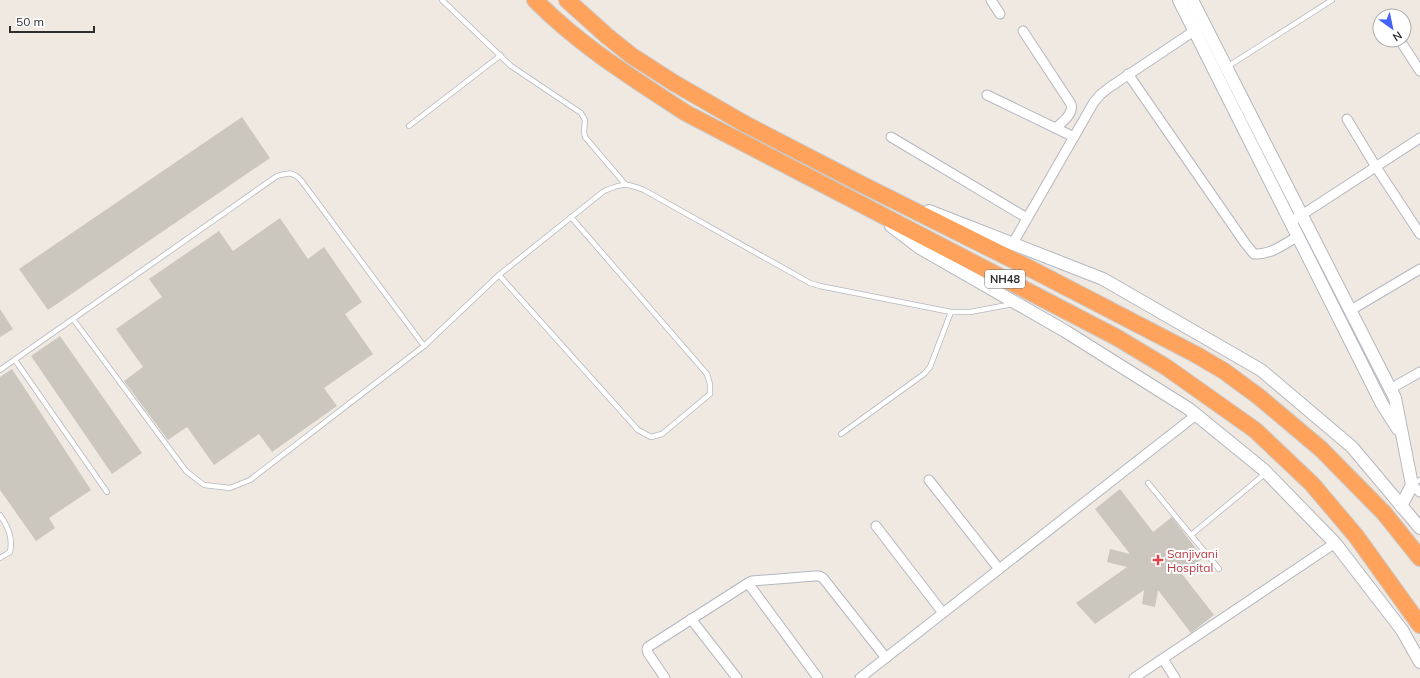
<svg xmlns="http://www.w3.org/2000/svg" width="1420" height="678" viewBox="0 0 1420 678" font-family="Mulish,sans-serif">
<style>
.building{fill:#cbc7bf}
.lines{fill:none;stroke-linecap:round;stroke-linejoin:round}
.lane-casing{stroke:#b4b7c1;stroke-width:6}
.street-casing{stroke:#b4b7c1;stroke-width:11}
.secondary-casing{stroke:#b4b7c1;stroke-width:14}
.highway-casing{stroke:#c9c9c9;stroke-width:18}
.lane{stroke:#fff;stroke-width:4.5}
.street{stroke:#fff;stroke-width:9}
.secondary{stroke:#fff;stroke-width:12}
.highway{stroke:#ffa35c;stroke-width:16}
.health-dot{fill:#e0444e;stroke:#fff;stroke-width:1.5}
.labels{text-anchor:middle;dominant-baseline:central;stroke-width:4;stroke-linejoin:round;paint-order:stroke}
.shield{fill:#fff;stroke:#6d6d6d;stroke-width:1}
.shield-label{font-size:11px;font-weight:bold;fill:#2e2e2e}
.health-label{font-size:12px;fill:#be3a42;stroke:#fff;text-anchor:start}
</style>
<rect width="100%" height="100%" fill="#efe9e1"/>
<g class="building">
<polygon points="242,117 270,158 48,310 19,269"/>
<polygon points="280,218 308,259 324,247 362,302 345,314 373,354 324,388 337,406 272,452 259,434 214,465 187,427 168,440 124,381 143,367 116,329 162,297 149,279 219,231 233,251"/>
<polygon points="0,309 13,329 0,337"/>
<polygon points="60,336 142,453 112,474 31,356"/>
<polygon points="12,369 91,490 49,518 55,528 36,541 0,490 0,377"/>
<polygon points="1120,489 1153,532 1172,517 1203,558 1182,574 1214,615 1191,633 1158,590 1155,607 1142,604 1144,590 1095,624 1076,603 1127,567 1107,562 1110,549 1130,554 1095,509"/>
</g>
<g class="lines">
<g class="lane-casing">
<g id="lane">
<polyline points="442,0 511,66 581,113 585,120 584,132 585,137 625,184"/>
<polyline points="1227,67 1332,0"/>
<polyline points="409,126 501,55"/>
<polyline points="499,275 638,430 651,437 662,434 710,394 710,384 707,374 571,217"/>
<polyline points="73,319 186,471 204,485 230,488 250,480 424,346"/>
<polyline points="15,360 107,492"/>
<path d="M0,370l277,-194c11,-3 14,-5 23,3l124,167 75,-71 105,-84c19,-8 21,-8 40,-1l166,93 10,3 131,26h19l43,-8"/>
<polyline points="841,434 924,374 930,367 951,312"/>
<polyline points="1148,483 1219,569"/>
<polyline points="1413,484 1420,480"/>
<path d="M0,515c8,12 13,22 10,37l-10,6"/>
<polyline points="1191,535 1266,473"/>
</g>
</g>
<g class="street-casing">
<g id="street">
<polyline points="991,0 1000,14"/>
<path d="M1023,31l48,73c3,10 -9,18 -15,24"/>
<polyline points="1403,45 1420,71"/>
<path d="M1128,74l117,169 9,11c16,1 31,-10 44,-18"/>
<polyline points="987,95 1074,137"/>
<polyline points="1347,119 1376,167 1420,234"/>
<polyline points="891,137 1027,218"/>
<polyline points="1291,222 1420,138"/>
<polyline points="1013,243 1094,102 1101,94 1110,87 1200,27"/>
<polyline points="1351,310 1420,269"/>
<polyline points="1390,389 1420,372"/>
<polyline points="929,480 999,569"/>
<polyline points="1412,485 1420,492"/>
<polyline points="876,526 943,613"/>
<polyline points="748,583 818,678"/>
<polyline points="691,619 737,678"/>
<polyline points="1163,659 1175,678"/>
<polyline points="665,678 648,653 647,649 648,647 748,583 752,581 815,576 819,576 823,578 886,658"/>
<polyline points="860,678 1196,415"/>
<polyline points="1134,678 1335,543"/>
</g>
</g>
<g class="secondary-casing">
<g id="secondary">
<polyline points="1179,0 1382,404 1398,429"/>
<polyline points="1192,0 1395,398 1412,485 1401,506"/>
<polyline points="929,211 1103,279 1261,370 1352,447 1420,528"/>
<polyline points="891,226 920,248 1065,331 1189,409 1264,470 1335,543 1402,630 1420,662"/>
</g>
</g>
<g class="highway-casing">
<g id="highway">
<path d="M535,0c44,45 99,79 151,113l430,224 50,30 89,63 57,54 44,52 64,89"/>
<polyline points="567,0 607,36 632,56 674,83 745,124 861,184 1031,269 1195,354 1224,371 1258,396 1321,449 1384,513 1420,558"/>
</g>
</g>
<use href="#lane" class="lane"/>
<use href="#street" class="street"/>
<use href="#secondary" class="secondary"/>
<use href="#highway" class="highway"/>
</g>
<path class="health-dot" d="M1156 554h4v4h4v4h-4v4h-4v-4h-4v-4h4z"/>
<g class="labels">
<rect class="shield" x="985" y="270" width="40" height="18" rx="3"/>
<g class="shield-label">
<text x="1005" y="279">NH48</text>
</g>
<g class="health-label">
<text x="1167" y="553">Sanjivani<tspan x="1167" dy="14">Hospital</tspan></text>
</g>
</g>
<g transform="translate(1392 28) rotate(147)"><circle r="19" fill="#ffffff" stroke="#ababab"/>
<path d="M0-3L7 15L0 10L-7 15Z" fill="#4264fb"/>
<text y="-6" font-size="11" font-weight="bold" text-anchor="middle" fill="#2e2e2e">N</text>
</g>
<path d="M10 26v6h84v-6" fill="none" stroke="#2e2e2e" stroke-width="2"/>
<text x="16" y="26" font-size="12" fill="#2e2e2e" stroke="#ffffff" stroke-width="3" paint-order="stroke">50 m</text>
</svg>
